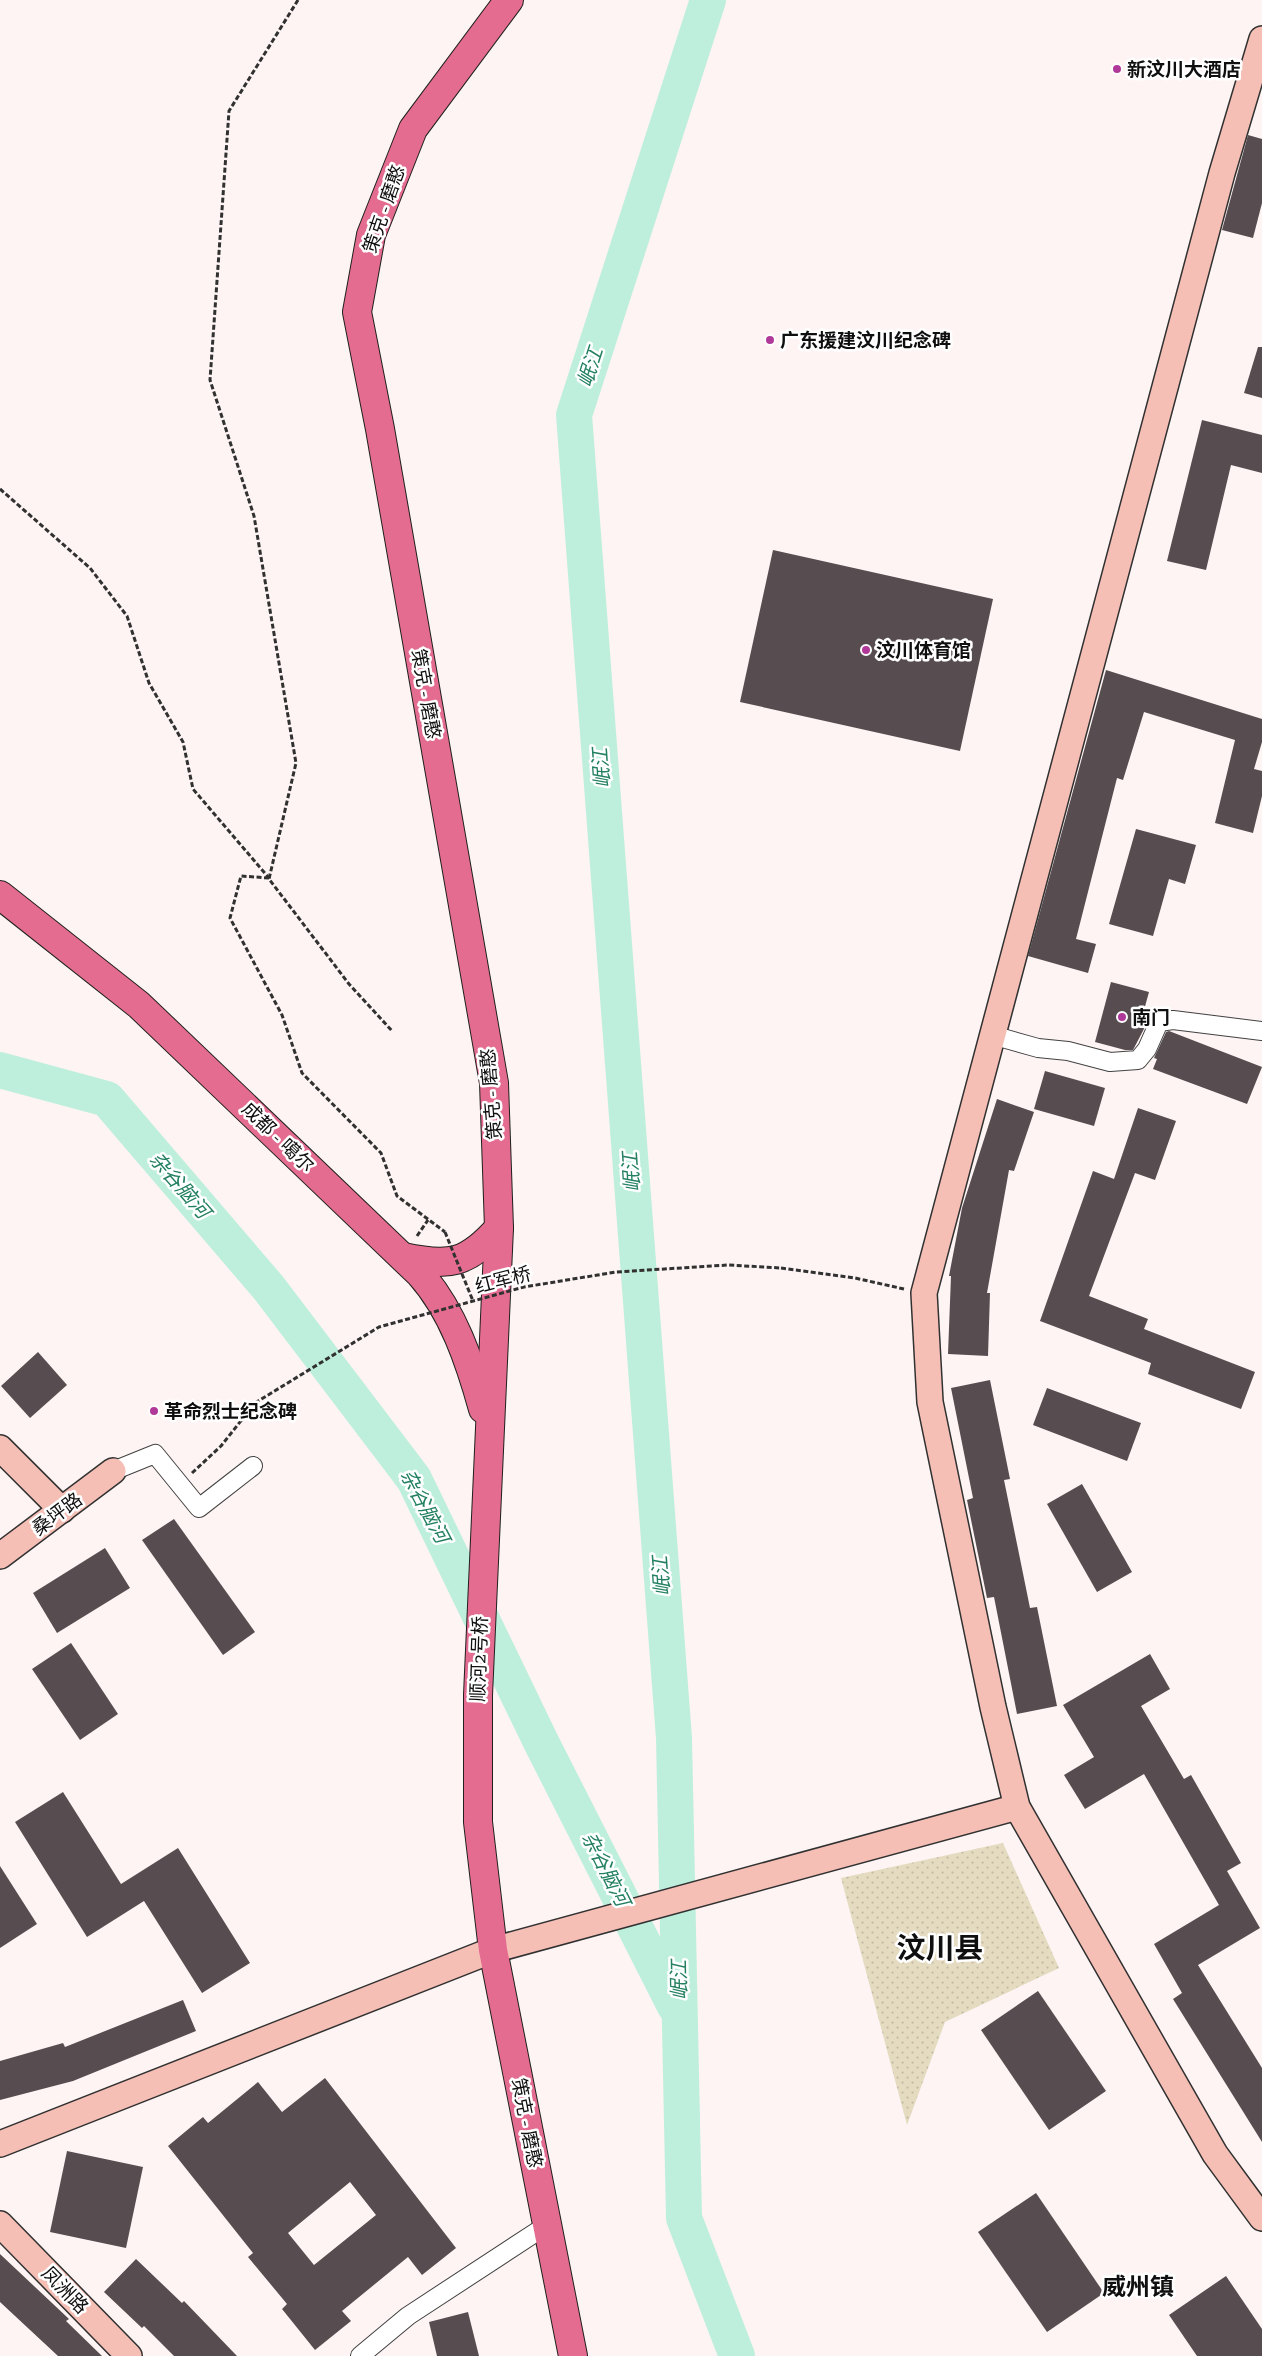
<svg xmlns="http://www.w3.org/2000/svg" width="1262" height="2356" viewBox="0 0 1262 2356" font-family="'Zilla Slab','Noto Sans SC',serif">
<style>
.park{fill:url(#park-dots)}
.lines{fill:none;stroke-linecap:round;stroke-linejoin:round}
.river{stroke:#beefdc;stroke-width:36}
.building{fill:#574d51;fill-rule:evenodd}
.street-casing{stroke:#424242;stroke-width:20}
.secondary-casing{stroke:#313131;stroke-width:28}
.highway-casing{stroke:#202020;stroke-width:30}
.path{stroke:#313131;stroke-width:3;stroke-dasharray:5 2.5;stroke-linecap:butt}
.street{stroke:#fff;stroke-width:18}
.secondary{stroke:#f5bfb6;stroke-width:25}
.highway{stroke:#e36c90;stroke-width:28}
.path-bridge{stroke:#313131;stroke-width:3;stroke-dasharray:5 2.5;stroke-linecap:butt}
.poi-dot{fill:#af3898;stroke:#fff;stroke-width:2}
.labels{text-anchor:middle;dominant-baseline:central;stroke-width:5;stroke-linejoin:round;paint-order:stroke}
.poi-label{font-size:19px;font-weight:bold;fill:#0f0f0f;stroke:#fff;text-anchor:start}
.street-label{font-size:19px;fill:#0f0f0f;stroke:#fff}
.water-label{font-size:20px;font-style:italic;fill:#248062;stroke:#fff}
.district-label{font-size:24px;font-weight:bold;fill:#0f0f0f;stroke:#fff}
.town-label{font-size:29px;font-weight:bold;fill:#0f0f0f;stroke:#fff}
</style>
<defs>
<pattern id="park-dots" width="8" height="8" patternUnits="userSpaceOnUse" patternTransform="scale(1.25)"><rect width="8" height="8" fill="#e5dbc0"/><path d="M2 2h.1M6 6h.1" fill="none" stroke="#c3bba4" stroke-width="1.8" stroke-linecap="round"/></pattern>
</defs>
<rect width="100%" height="100%" fill="#fdf4f3"/>
<polygon class="park" points="1003,1843 1059,1968 945,2022 907,2125 841,1878"/>
<g class="lines">
<g class="river">
<polyline points="708,0 574,415 674,1738 684,2218 737,2356"/>
<polyline points="0,1070 107,1099 268,1287 414,1479 541,1742 675,2006"/>
</g>
</g>
<g class="building">
<polygon points="1248,135 1262,139 1262,203 1253,238 1222,230"/>
<polygon points="1258,347 1262,347 1262,398 1244,393"/>
<polygon points="1202,420 1262,435 1262,473 1231,465 1206,570 1167,561"/>
<polygon points="773,550 993,599 960,751 740,702"/>
<polygon points="1106,670 1262,719 1262,742 1254,769 1262,771 1262,796 1253,833 1215,823 1235,740 1144,712 1123,780 1117,778 1076,939 1096,944 1088,973 1028,956"/>
<polygon points="1136,829 1196,845 1185,884 1169,879 1153,936 1109,924"/>
<polygon points="1111,982 1149,992 1141,1021 1147,1023 1133,1050 1125,1050 1095,1042"/>
<polygon points="1169,1031 1262,1067 1247,1104 1153,1069 1157,1059 1154,1058 1166,1032"/>
<polygon points="1045,1071 1105,1088 1094,1126 1034,1109"/>
<polygon points="997,1099 1034,1112 1014,1171 1009,1170 987,1293 990,1293 988,1356 948,1354 951,1276 949,1276 962,1208"/>
<polygon points="1138,1108 1176,1121 1155,1180 1135,1173 1089,1296 1148,1319 1144,1329 1255,1372 1241,1409 1148,1374 1151,1363 1040,1321 1093,1171 1114,1179"/>
<polygon points="38,1352 67,1385 30,1418 1,1386"/>
<polygon points="990,1380 1010,1479 1004,1480 1030,1608 1037,1607 1057,1706 1017,1714 994,1597 987,1598 967,1500 973,1498 951,1388"/>
<polygon points="1047,1388 1141,1423 1127,1461 1033,1425"/>
<polygon points="1082,1484 1132,1572 1097,1592 1047,1504"/>
<polygon points="174,1519 255,1632 223,1655 142,1540"/>
<polygon points="105,1548 130,1588 57,1633 33,1593"/>
<polygon points="71,1643 118,1714 80,1740 32,1669"/>
<polygon points="1150,1654 1170,1689 1141,1706 1184,1779 1191,1775 1241,1863 1227,1871 1260,1928 1198,1965 1262,2068 1262,2142 1173,1999 1182,1993 1154,1944 1219,1905 1144,1774 1085,1809 1064,1775 1094,1757 1063,1705"/>
<polygon points="63,1792 121,1884 178,1848 250,1963 202,1993 144,1901 87,1937 15,1822"/>
<polygon points="0,1866 37,1924 0,1948"/>
<polygon points="1038,1991 1106,2091 1049,2130 981,2030"/>
<polygon points="183,2000 196,2031 73,2081 0,2100 0,2061 63,2043 65,2047"/>
<path d="M325,2078l131,170 -34,27 -14,-18 -66,54 9,10 -36,29 -33,-41 5,-5 -39,-47 5,-4 -85,-107 35,-29 5,6 50,-41 24,30zM350,2182l26,33 -62,50 -26,-32z"/>
<polygon points="67,2151 143,2167 126,2248 50,2232"/>
<polygon points="1036,2193 1104,2293 1047,2332 978,2232"/>
<polygon points="0,2254 69,2319 66,2321 102,2356 58,2356 0,2302"/>
<polygon points="136,2259 182,2303 184,2301 237,2356 174,2356 144,2326 142,2328 104,2292"/>
<polygon points="1226,2276 1262,2329 1262,2356 1197,2356 1169,2315"/>
<polygon points="468,2312 479,2356 437,2356 429,2322"/>
</g>
<g class="lines">
<g class="street-casing">
<g id="street">
<polyline points="992,1035 1038,1048 1068,1051 1110,1062 1138,1060 1147,1049 1159,1022 1173,1020 1262,1031"/>
<polyline points="113,1471 155,1454 199,1508 253,1466"/>
<polyline points="360,2356 408,2316 547,2225"/>
</g>
</g>
<g class="secondary-casing">
<g id="secondary">
<polyline points="1262,39 1222,173 924,1293 930,1402 993,1707 1017,1807 1215,2154 1262,2218"/>
<polyline points="0,1448 62,1510"/>
<polyline points="0,1556 113,1471"/>
<polyline points="0,2144 493,1950 1017,1807"/>
<polyline points="0,2224 129,2356"/>
</g>
</g>
<g class="highway-casing">
<g id="highway">
<polyline points="509,0 413,129 371,235 357,312 380,429 494,1083 499,1228 478,1695 478,1822 493,1950 573,2356"/>
<path d="M0,895l139,110 281,269c33,37 50,88 63,135"/>
<path d="M403,1257c47,10 64,7 96,-29"/>
</g>
</g>
<g class="path">
<polyline points="298,0 229,111 210,380 254,516 296,763 269,879 349,984 393,1032"/>
<polyline points="0,489 90,568 127,616 149,683 183,742 193,789 269,878"/>
<polyline points="269,878 241,876 230,918 282,1015 302,1073 381,1153 397,1196 445,1232"/>
<polyline points="417,1236 428,1220"/>
<polyline points="781,1268 855,1278 904,1289"/>
<polyline points="192,1473 221,1446 255,1403"/>
</g>
<use href="#street" class="street"/>
<use href="#secondary" class="secondary"/>
<use href="#highway" class="highway"/>
<g class="path-bridge">
<polyline points="445,1232 473,1301"/>
<polyline points="255,1403 379,1327 524,1287 616,1272 728,1265 781,1268"/>
</g>
</g>
<g class="poi-dot">
<circle cx="1117" cy="69" r="5"/>
<circle cx="770" cy="340" r="5"/>
<circle cx="866" cy="650" r="5"/>
<circle cx="1122" cy="1017" r="5"/>
<circle cx="154" cy="1411" r="5"/>
</g>
<g class="labels">
<g class="poi-label">
<text x="1127" y="69">新汶川大酒店</text>
<text x="780" y="340">广东援建汶川纪念碑</text>
<text x="876" y="650">汶川体育馆</text>
<text x="1132" y="1017">南门</text>
<text x="164" y="1411">革命烈士纪念碑</text>
</g>
<g class="street-label">
<text transform="translate(384 209) rotate(-71)">策克 - 磨憨</text>
<text transform="translate(426 694) rotate(80)">策克 - 磨憨</text>
<text transform="translate(491 1094) rotate(-95)">策克 - 磨憨</text>
<text transform="translate(278 1137) rotate(44)">成都 - 噶尔</text>
<text transform="translate(503 1280) rotate(-14)">红军桥</text>
<text transform="translate(57 1514) rotate(-37)">桑坪路</text>
<text transform="translate(479 1659) rotate(-88)">顺河2号桥</text>
<text transform="translate(527 2123) rotate(79)">策克 - 磨憨</text>
<text transform="translate(65 2290) rotate(46)">凤洲路</text>
</g>
<g class="water-label">
<text transform="translate(590 367) rotate(-72)">岷江</text>
<text transform="translate(601 768) rotate(-94)">岷江</text>
<text transform="translate(631 1172) rotate(-94)">岷江</text>
<text transform="translate(180 1185) rotate(49)">杂谷脑河</text>
<text transform="translate(425 1506) rotate(62)">杂谷脑河</text>
<text transform="translate(661 1576) rotate(-94)">岷江</text>
<text transform="translate(606 1869) rotate(63)">杂谷脑河</text>
<text transform="translate(679 1980) rotate(-91)">岷江</text>
</g>
<g class="district-label">
<text x="1138" y="2286">威州镇</text>
</g>
<g class="town-label">
<text x="940" y="1948">汶川县</text>
</g>
</g>
</svg>
